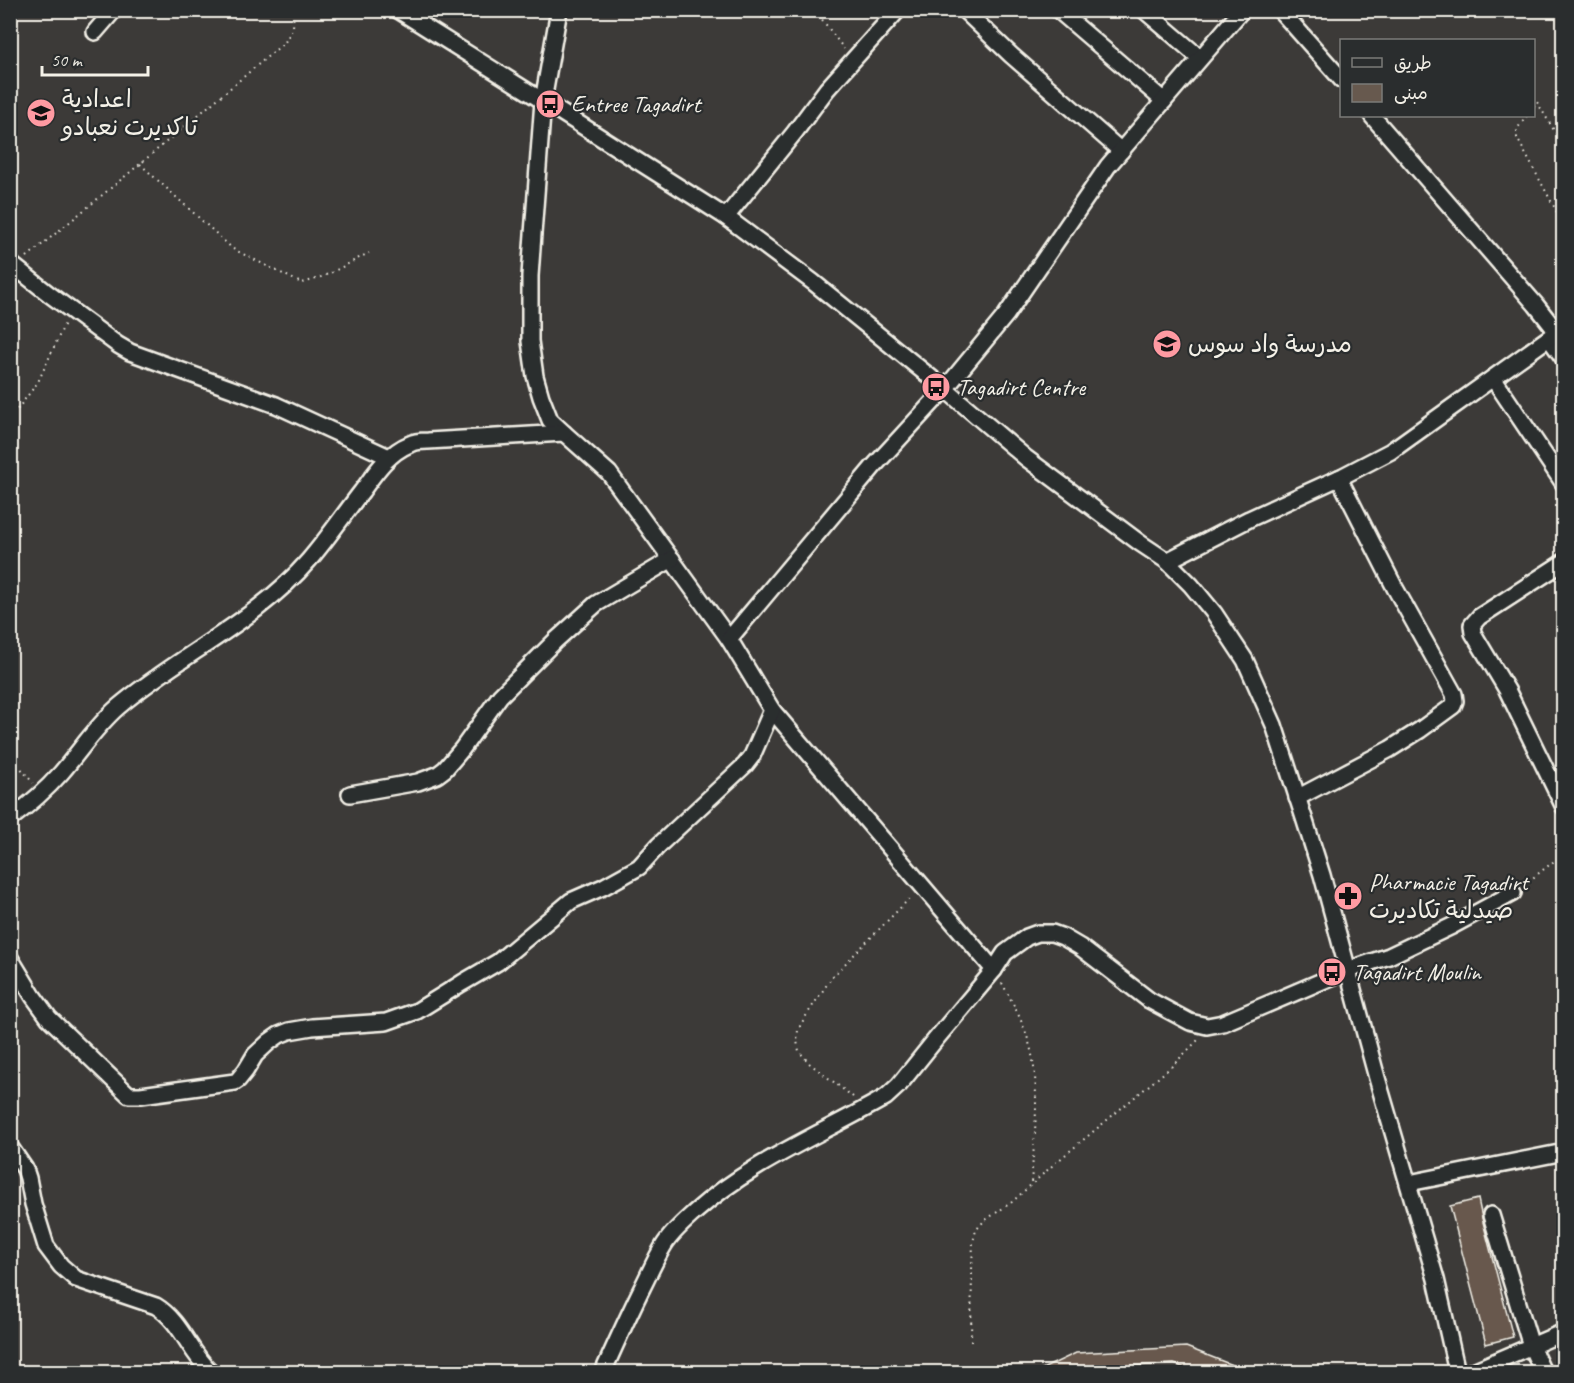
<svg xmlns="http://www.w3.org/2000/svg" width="1574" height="1383" viewBox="0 0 1574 1383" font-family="Caveat,'Playpen Sans Arabic',sans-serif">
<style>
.building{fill:#67594e;stroke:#f4f1e8;stroke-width:1.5}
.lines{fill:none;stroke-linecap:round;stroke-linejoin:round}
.minor-casing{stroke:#f4f1e8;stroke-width:20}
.path{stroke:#f4f1e8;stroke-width:2;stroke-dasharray:1.5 4.5;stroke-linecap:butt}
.minor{stroke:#2a2d2e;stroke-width:15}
.labels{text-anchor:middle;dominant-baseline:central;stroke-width:4.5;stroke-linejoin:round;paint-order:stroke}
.poi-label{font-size:24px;fill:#f4f1e8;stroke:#2a2d2e;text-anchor:start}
</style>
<rect width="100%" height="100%" fill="#3c3a38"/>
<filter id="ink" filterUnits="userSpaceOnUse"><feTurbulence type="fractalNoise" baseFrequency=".0167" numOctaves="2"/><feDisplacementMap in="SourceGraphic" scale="12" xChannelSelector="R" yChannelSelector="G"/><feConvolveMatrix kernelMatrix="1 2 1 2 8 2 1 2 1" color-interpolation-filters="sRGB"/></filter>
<g filter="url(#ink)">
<g class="building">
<polygon points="1478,1199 1482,1218 1513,1337 1486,1344 1450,1206"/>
<polygon points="1186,1347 1250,1372 1197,1372 1174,1364 1086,1368 1078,1372 1036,1372 1076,1353"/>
</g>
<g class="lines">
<g class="minor-casing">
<g id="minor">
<polyline points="398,10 543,101 726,217 813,282 945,389 1026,458 1140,543 1167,561 1191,585 1214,613 1245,660 1274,725 1304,818 1322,875 1377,1078 1436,1279 1457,1372"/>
<polyline points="559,10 543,101 533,234 530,276 530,341 535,376 541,397 550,420 564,433 609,473 729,639"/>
<polyline points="964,10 1011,55 1121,151"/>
<polyline points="1058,10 1164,101"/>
<polyline points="1144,10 1200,58"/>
<polyline points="1280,10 1342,80"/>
<polyline points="95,32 114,10"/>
<polyline points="726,217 795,132 827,89 898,10"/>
<polyline points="10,263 49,294 118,345 130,352 276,405 389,457"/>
<polyline points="1549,338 1564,359"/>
<polyline points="1493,378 1564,484"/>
<polyline points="1167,561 1249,519 1343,476 1391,451 1557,332 1536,305 1372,116"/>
<polyline points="1564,562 1479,617 1472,625 1473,633 1507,690 1564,807"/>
<polyline points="772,710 994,970"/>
<polyline points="350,794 418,782 437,775 445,769 462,749 500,696 555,641 596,604 672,559"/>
<polyline points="1297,798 1390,749 1420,730 1453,706 1455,701 1454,694 1395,588 1339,478"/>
<path d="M10,819c19,-14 36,-29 51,-46 19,-22 35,-47 57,-66 61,-52 138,-85 191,-147 19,-22 35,-46 53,-69 13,-18 26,-38 48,-47 5,-3 12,-3 18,-3l136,-8"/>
<polyline points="10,958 33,996 49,1018 129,1095 141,1095 235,1082 238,1080 246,1070 255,1055 269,1042 279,1035 289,1031 312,1027 386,1022 417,1011 462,983 498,962 571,901 603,887 639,867 659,845 745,765 752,756 772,710 729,639 874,466 945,389 1006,315 1108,166 1242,10"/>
<path d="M10,1147l15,22 3,9 5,26 13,42 15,20 15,13 80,27c25,15 34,47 55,66"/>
<polyline points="1409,1183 1564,1152"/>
<polyline points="1491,1215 1531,1346 1543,1372"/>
<path d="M603,1372c13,-29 26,-58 40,-86 7,-14 13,-28 21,-41 8,-13 20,-23 31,-33 56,-50 127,-78 191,-115l13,-12 37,-46 58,-69 11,-17 22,-16 11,-4h14l11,4 17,10 69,53 41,22 17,4 16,-3 125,-53 41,-14 63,-30 61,-33"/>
<polyline points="1471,1372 1564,1332"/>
</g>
</g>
<g class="path">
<polyline points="815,10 844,49"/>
<polyline points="1534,107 1537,102 1564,147"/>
<polyline points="1527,116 1517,129 1517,138 1564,225"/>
<path d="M140,164l93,85 68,34c23,-4 47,-20 68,-30"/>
<polyline points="27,257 140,164 285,42 293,28 294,10"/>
<polyline points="10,419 38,382 65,323"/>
<polyline points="10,755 33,783"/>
<polyline points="1524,885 1558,858 1564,852"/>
<path d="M1002,983c12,22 25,46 30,72 8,42 2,86 -1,128"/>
<polyline points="853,1097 809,1063 799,1051 797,1041 798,1030 804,1019 832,977 912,896"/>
<polyline points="971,1341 972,1270 973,1242 976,1230 984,1221 1012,1202 1053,1165 1171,1067 1199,1039"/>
</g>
<use href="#minor" class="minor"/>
</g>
</g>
<defs>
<g id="bus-disc" transform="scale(1.5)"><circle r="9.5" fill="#ff9aa2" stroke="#2a2d2e"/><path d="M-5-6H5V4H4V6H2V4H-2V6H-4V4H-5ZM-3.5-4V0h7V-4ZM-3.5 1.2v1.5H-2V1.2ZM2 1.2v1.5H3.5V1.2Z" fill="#111"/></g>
<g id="school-disc" transform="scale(1.5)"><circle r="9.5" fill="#ff9aa2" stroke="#2a2d2e"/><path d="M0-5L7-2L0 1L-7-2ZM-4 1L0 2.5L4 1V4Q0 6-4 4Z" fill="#111"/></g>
<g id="pharmacy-disc" transform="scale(1.5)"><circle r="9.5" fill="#ff9aa2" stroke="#2a2d2e"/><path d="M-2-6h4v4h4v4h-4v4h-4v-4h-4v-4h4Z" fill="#111"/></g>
</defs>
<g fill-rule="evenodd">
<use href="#bus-disc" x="550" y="104"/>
<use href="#school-disc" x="41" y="113"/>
<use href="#school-disc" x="1167" y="344"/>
<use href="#bus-disc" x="936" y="387"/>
<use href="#pharmacy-disc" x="1348" y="896"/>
<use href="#bus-disc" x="1332" y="972"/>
</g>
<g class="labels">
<g class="poi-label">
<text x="62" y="99">اعدادية<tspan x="62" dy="28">تاكديرت نعبادو</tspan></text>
<text x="571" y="104">Entree Tagadirt</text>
<text x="1188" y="344">مدرسة واد سوس</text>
<text x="957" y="387">Tagadirt Centre</text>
<text x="1369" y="882">Pharmacie Tagadirt<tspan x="1369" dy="28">صيدلية تكاديرت</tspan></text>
<text x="1353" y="972">Tagadirt Moulin</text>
</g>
</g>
<rect width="1574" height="1383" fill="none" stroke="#2a2d2e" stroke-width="36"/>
<rect x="18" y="18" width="1538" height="1347" fill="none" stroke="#f4f1e8" stroke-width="2" filter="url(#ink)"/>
<rect x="1340" y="39" width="195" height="78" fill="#2a2d2e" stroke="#7b7b78" stroke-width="1.5"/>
<rect x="1352" y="58" width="30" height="9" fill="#2a2d2e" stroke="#7b7b78" stroke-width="1.5"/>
<text x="1394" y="69" font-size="18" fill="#f4f1e8">طريق</text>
<rect x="1352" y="84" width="30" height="18" fill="#67594e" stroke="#7b7b78" stroke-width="1.5"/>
<text x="1394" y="99" font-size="18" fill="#f4f1e8">مبنى</text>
<path d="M42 66v9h106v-9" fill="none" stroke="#f4f1e8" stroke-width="3"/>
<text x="51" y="66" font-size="18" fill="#f4f1e8" stroke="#2a2d2e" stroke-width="4.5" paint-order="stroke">50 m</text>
</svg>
